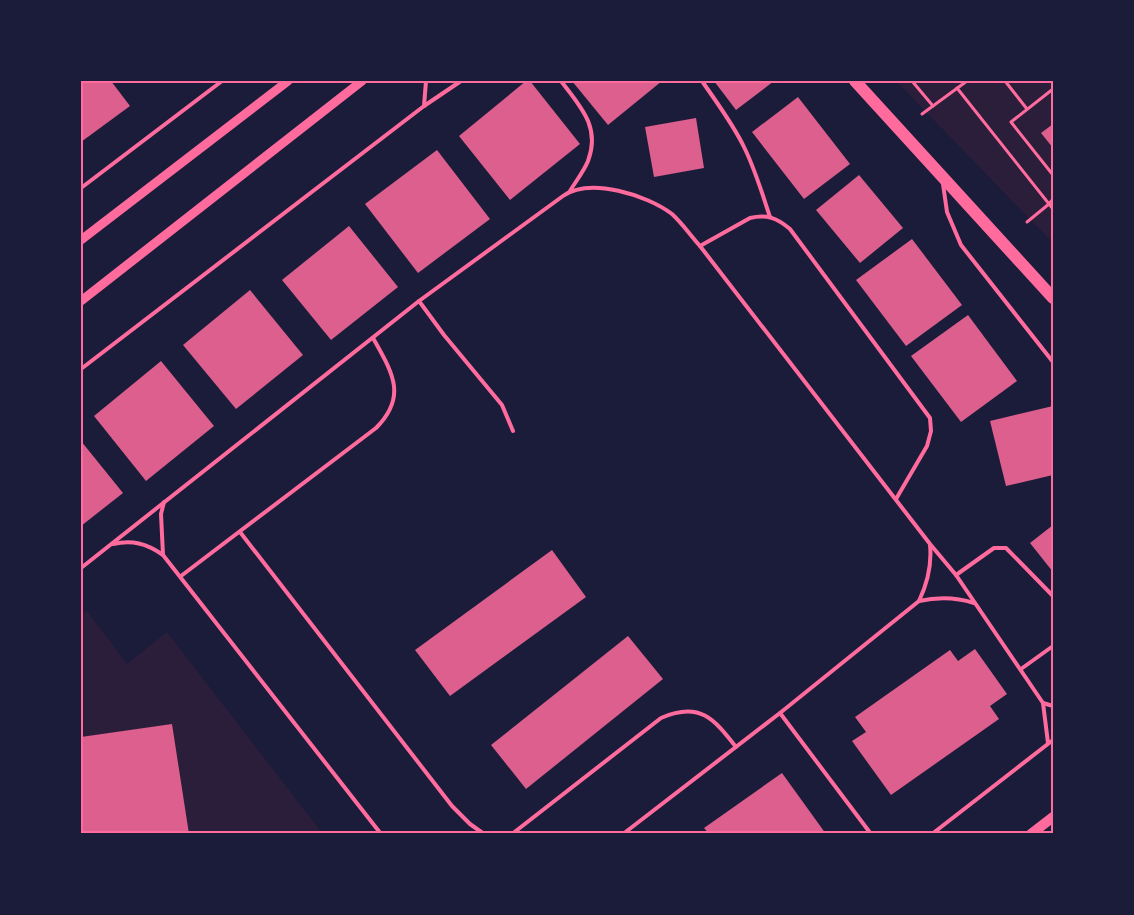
<svg xmlns="http://www.w3.org/2000/svg" width="1134" height="915" viewBox="0 0 1134 915" font-family="Barlow,sans-serif">
<style>
.green{fill:#2a1e3b}
.building{fill:#dd5f8e}
.lines{fill:none;stroke-linecap:round;stroke-linejoin:round}
.path{stroke:#ff6b9d;stroke-width:3}
.service{stroke:#ff6b9d;stroke-width:4}
.tertiary{stroke:#ff6b9d;stroke-width:9}
.secondary{stroke:#ff6b9d;stroke-width:10}
.primary{stroke:#ff6b9d;stroke-width:12}
.neatline{fill:none;stroke:#ff6b9d;stroke-width:2}
</style>
<rect width="100%" height="100%" fill="#1b1b3a"/>
<g class="green">
<polygon points="896,81 1053,81 1053,243"/>
<polygon points="87,611 127,664 167,632 323,834 81,834 81,615"/>
</g>
<g class="building">
<polygon points="81,81 111,81 130,106 81,142"/>
<polygon points="526,81 530,81 580,144 510,200 459,136"/>
<polygon points="572,81 662,81 608,125"/>
<polygon points="714,81 774,81 736,110"/>
<polygon points="798,97 850,164 804,199 752,132"/>
<polygon points="696,118 704,168 654,177 645,127"/>
<polygon points="1053,124 1053,148 1041,133"/>
<polygon points="437,150 490,219 418,273 365,204"/>
<polygon points="859,175 903,228 860,263 816,210"/>
<polygon points="349,226 398,287 331,340 282,280"/>
<polygon points="912,239 962,305 906,346 856,280"/>
<polygon points="250,290 303,355 236,409 183,345"/>
<polygon points="968,315 1017,381 961,422 911,356"/>
<polygon points="161,361 214,426 146,481 94,416"/>
<polygon points="1053,406 1053,475 1006,486 990,421"/>
<polygon points="81,441 123,493 81,526"/>
<polygon points="1053,525 1053,572 1030,543"/>
<polygon points="552,550 586,597 450,696 415,650"/>
<polygon points="628,636 663,679 526,789 491,745"/>
<polygon points="975,649 1007,694 990,706 999,719 891,795 852,741 866,732 855,717 950,650 958,661"/>
<polygon points="172,724 189,834 81,834 81,737"/>
<polygon points="782,773 826,834 709,834 704,828"/>
</g>
<g class="lines">
<g class="path">
<polyline points="912,81 933,106"/>
<polyline points="1005,81 1027,109"/>
<polyline points="957,88 1053,209"/>
<polyline points="1053,89 1011,122 1053,175"/>
<polyline points="922,114 967,81"/>
<polyline points="1027,222 1049,204 1053,199"/>
</g>
<g class="service">
<path d="M561,81c19,25 40,46 27,80 -4,10 -12,20 -18,30"/>
<path d="M702,81c15,22 31,43 42,66 11,22 18,46 26,70"/>
<polyline points="424,106 426,81"/>
<polyline points="943,184 947,212 961,245 1053,362"/>
<polyline points="81,188 222,81"/>
<path d="M700,246l50,-28c17,-4 27,0 40,11l140,189 1,13 -4,15 -31,53"/>
<polyline points="419,301 444,335 502,405 513,431"/>
<polyline points="81,369 424,106 461,81"/>
<polyline points="240,532 452,806 470,824 484,834"/>
<path d="M113,544c19,-4 33,-1 50,11l218,279"/>
<polyline points="163,555 161,514 164,502"/>
<path d="M81,568l338,-267 144,-105c27,-19 84,-1 109,18 10,9 19,22 28,32l230,298 26,31 87,128 5,40"/>
<polyline points="956,575 994,548 1006,548 1053,596"/>
<path d="M181,576l195,-148c32,-32 16,-56 -3,-90"/>
<path d="M919,601c19,-4 36,-4 55,2"/>
<polyline points="1021,669 1053,646"/>
<polyline points="1043,703 1053,706"/>
<polyline points="780,713 871,834"/>
<path d="M512,834l149,-116c39,-17 53,1 75,29"/>
<path d="M623,834l157,-121 139,-112c9,-19 13,-36 11,-56"/>
<polyline points="932,834 1053,740"/>
</g>
<g class="tertiary">
<polyline points="81,240 288,81"/>
<polyline points="81,301 362,81"/>
</g>
<polyline class="secondary" points="1031,834 1053,817"/>
<polyline class="primary" points="855,81 1053,298"/>
</g>
<rect width="1134" height="915" fill="none" stroke="#1b1b3a" stroke-width="165"/>
<rect x="82" y="82" width="970" height="750" class="neatline"/>
</svg>
